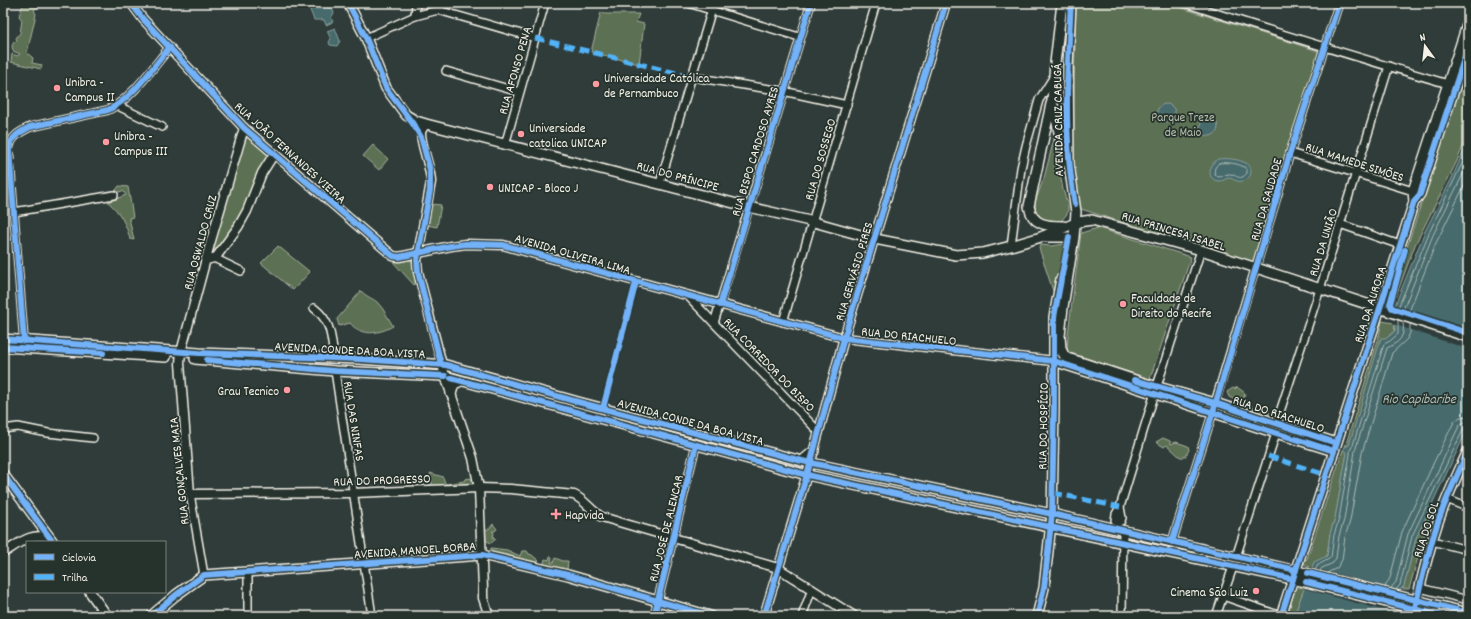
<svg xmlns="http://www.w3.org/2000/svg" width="1471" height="619" font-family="Dekko,sans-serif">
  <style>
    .green { fill: #5b6f52; stroke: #a8b09d }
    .water { fill: #466a6c; stroke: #8ca09e }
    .pier { fill: #2f3c3a }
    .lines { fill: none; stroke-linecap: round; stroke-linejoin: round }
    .shore { stroke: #aebbb6; stroke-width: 1 }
    .minor-casing { stroke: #f4f1e8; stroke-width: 10 }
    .tertiary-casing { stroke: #f4f1e8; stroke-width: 11 }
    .secondary-casing { stroke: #f4f1e8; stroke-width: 12 }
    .minor { stroke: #26332d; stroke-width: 7 }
    .tertiary { stroke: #26332d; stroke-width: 8 }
    .secondary { stroke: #26332d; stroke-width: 9 }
    .quiet { stroke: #52b3f8; stroke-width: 5; stroke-dasharray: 10 5; stroke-linecap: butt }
    .cycleway-casing { stroke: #26332d; stroke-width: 8 }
    .cycleway { stroke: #73b2f8; stroke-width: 6 }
    .poi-dot { fill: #ff9aa2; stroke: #26332d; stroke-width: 1.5 }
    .labels { text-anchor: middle; stroke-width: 3.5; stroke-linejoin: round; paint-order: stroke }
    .street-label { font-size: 13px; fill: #f4f1e8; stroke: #26332d }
    .poi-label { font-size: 13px; fill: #f4f1e8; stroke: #26332d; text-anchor: start }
    .park-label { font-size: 13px; fill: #b7bdac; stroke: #26332d }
    .water-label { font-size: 14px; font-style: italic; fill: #aebbb6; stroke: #26332d }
  </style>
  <rect width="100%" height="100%" fill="#2f3c3a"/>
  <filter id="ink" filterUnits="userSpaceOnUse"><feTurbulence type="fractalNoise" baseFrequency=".025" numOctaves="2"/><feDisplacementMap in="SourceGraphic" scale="8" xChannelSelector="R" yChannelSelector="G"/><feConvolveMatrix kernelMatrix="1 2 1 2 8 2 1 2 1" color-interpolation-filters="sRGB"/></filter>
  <g filter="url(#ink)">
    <!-- green -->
    <g class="green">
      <polygon points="26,3 39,3 39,6 34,10 36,14 27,53 33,58 32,63 42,65 41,69 11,62 12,54 18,56 20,54 13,51 12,46 14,42 17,41 16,38 20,33 22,20 19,16 22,7"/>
      <polygon points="1076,3 1166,3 1318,51 1318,54 1254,262 1250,263 1081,209 1072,171"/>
      <polygon points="601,12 605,14 639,14 636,22 644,24 639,64 591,52"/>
      <polygon points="1468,61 1468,134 1457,161 1415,245 1392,307 1389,302"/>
      <polygon points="245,133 270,154 245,209 215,256 209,255"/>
      <polygon points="1055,135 1060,159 1060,173 1063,190 1068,205 1068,210 1067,214 1061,221 1056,223 1043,221 1036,214 1035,202 1044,178"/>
      <polygon points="373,145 388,159 379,170 363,156"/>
      <path d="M119,186L128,187L133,217L129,218L134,240L130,239C126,224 120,212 108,202L126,195L123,191L114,193Z"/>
      <polygon points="431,204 441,205 437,227 427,225"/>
      <polygon points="1098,228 1191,257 1150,379 1067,352 1068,334 1081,233"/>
      <polygon points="1065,244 1067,248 1056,294 1054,294 1039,248 1041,245 1051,246"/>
      <polygon points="278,246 310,272 293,290 261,263"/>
      <polygon points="412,260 416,279 414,285 394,263 395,261"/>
      <path d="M361,291C367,297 372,298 377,302C384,309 388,318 393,326C379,334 361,337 350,323L339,326L337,319Z"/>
      <polygon points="1382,321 1394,323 1395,331 1387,338 1349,445 1345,447 1378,340"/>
      <polygon points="1237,387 1245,393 1244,397 1238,401 1229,397 1227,392 1233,388 1235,389"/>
      <polygon points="1245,400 1253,407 1254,411 1258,410 1261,407 1270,413 1266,418 1236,406"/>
      <polygon points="1163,438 1170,441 1171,444 1176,442 1188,446 1189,450 1185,457 1180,457 1167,445 1164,447 1156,442"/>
      <polygon points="1343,450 1347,453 1335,518 1330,534 1327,556 1302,594 1294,616 1286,616 1296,585 1297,584 1298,587 1303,588 1310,567 1305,565 1304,561 1307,559"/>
      <polygon points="430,473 443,477 445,483 446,484 464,481 465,479 470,478 476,483 476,486 427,488 428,485 432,484"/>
      <polygon points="1426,516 1429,517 1429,519 1409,589 1402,589 1404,586 1416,538"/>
      <path d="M493,524L497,529L495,531H492L494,533L493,537L496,539L491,543C484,540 483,538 483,530L489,529Z"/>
      <polygon points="491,548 507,550 520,556 522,551 527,551 529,554 532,555 539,561 534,564 490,555"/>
      <polygon points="550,556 552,557 551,563 553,563 555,558 563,561 568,561 567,570 565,571 543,566 545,559 549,560"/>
    </g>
    <!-- water -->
    <g class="water">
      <polygon points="312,3 325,3 327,7 332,8 334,13 331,18 333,22 326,25 324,20 314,20 310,10 313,6"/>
      <polygon points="335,28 340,41 337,46 330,45 329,42 331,39 327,31"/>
      <circle cx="1166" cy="113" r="9"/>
      <circle cx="1209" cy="127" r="9"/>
      <polygon points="1468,141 1468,428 1416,538 1404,586 1399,591 1399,616 1294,616 1314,562 1327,556 1330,534 1335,518 1347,453 1343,450 1345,447 1349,445 1381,338 1387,338 1395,331 1395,305 1425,231 1451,180"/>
      <path d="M1218,159C1227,158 1238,159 1246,163C1254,167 1252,179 1243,181C1237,183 1233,178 1228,178C1225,179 1223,181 1220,181C1206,181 1208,165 1218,159Z"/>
    </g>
    <!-- pier -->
    <g class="pier">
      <polygon points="1393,304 1468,328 1468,349 1393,324 1392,308"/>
      <polygon points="1310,567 1403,591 1401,592 1400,615 1302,588"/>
    </g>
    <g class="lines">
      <!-- shore -->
      <g class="shore">
        <path d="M1219,163C1227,162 1240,163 1247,169V173C1239,183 1236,173 1228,174C1224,175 1222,177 1218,177C1212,173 1214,167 1219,163Z"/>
        <polyline points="1398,308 1429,233 1468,151"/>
        <polyline points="1403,310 1433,235 1468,164"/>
        <polyline points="1409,312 1435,245 1468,178"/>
        <polyline points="1315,570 1318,565 1329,559 1331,557 1334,535 1339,519 1350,454 1350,450 1353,445 1384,344 1390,341 1398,334 1398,320"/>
        <path d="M1320,571L1322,568L1333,563L1336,558L1339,536L1344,520L1355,451L1387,348C1400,342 1405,337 1403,322"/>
        <polyline points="1327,573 1337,568 1342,560 1345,537 1350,521 1362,453 1392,353 1407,339 1410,333 1410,324"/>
        <polyline points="1385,587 1390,578 1402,532 1434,462 1454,422 1460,417 1468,416"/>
        <polyline points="1391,588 1396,582 1408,534 1459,426 1463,423 1468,422"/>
        <polyline points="1396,590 1400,585 1412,536 1463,430 1465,427 1468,427"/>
      </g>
      <defs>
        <g id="minor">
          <polyline points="688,3 799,37"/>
          <path d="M1185,3C1272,32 1360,58 1448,84"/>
          <polyline points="438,10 535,38"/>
          <polyline points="415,16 416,3"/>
          <polyline points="366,38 415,16 438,10 443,3"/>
          <polyline points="446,71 519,92"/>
          <polyline points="692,77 783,91 847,105"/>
          <polyline points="118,106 162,127"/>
          <polyline points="505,145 545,3"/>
          <polyline points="1290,153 1413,191"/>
          <polyline points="660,183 712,9"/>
          <polyline points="14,212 114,195"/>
          <polyline points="1340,224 1400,245"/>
          <polyline points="1011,246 1021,168 1026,146 1039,100 1053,78"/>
          <polyline points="214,258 241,271"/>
          <polyline points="687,295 819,432"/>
          <path d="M314,308C332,322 331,337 334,358"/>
          <polyline points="783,322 876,3"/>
          <polyline points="714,323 811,3"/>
          <path d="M24,341L9,150C10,137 20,132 30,127L108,110C132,99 153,67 170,47"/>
          <polyline points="335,371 372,616"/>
          <polyline points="1215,403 1290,153 1339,3"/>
          <polyline points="1276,424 1320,289 1389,66"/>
          <polyline points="3,429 18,427 48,433 93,438"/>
          <polyline points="190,494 204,575"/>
          <polyline points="1447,499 1468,508"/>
          <polyline points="1120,507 1122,518 1121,521 1117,522 1115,520 1116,514 1120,507 1157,386 1201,250"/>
          <polyline points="1432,541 1468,550"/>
          <polyline points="1172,542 1213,412"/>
          <polyline points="1236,557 1276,433"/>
          <polyline points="1420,588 1468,600"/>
          <polyline points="1223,596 1281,616"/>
          <polyline points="248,616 248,572"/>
          <polyline points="654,616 696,445"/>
          <polyline points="802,616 812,589"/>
          <polyline points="1122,616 1123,531"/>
          <polyline points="1216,616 1233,567"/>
        </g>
        <g id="tertiary">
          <polyline points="131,3 143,19 244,128 393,256 399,257 451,246 466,244 503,245 844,338 1054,361"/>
          <path d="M426,124C424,127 422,129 421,132C420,143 431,167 431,182L417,260L418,272L445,376L473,458L479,488L483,589V598L489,616"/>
          <path d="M244,128L210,244L181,352L180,363L190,494L353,493L479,488L511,489L574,495C585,500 591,511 602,517L677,539L778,568L854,616"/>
          <polyline points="206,260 214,258 217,256 238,227 247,211 262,173 274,154"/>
          <path d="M3,553C20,543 30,532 50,538"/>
          <polyline points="764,616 811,461 844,338 946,3"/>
        </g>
        <g id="secondary">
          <polyline points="348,3 366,38 386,88 406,115 416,121 426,124 749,207 814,222 875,239 956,255 983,253 1011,246 1041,237 1078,222 1092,220 1201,250 1468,337"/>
          <polyline points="1062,3 1055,63 1052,101 1061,141 1063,162"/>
          <polyline points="1071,3 1068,64 1069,164 1076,212 1074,237 1063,307 1060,336 1061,349 1064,355 1067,358 1077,361 1144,383 1215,403 1336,443"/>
          <path d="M1051,104L1029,206C1032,225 1046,226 1063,226"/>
          <polyline points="1414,202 1413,191 1468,22"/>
          <polyline points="1047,237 1069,237"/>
          <polyline points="3,339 199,353 359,359 446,365 578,402 802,461 1052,514 1301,572 1468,613"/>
          <polyline points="3,347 166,357"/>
          <polyline points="195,359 335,371 445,376 807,475 1306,582 1442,616"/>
          <polyline points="1054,361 1276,433 1334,451"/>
          <polyline points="451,394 454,384 461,381"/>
          <polyline points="802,461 814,451"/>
          <polyline points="3,474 53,542"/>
          <polyline points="90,592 107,616"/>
          <polyline points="151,616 176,595 204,575 482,555 568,575 710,616"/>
          <polyline points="1037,616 1044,588 1052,514 1054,408 1054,317 1061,279"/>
          <polyline points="1281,616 1414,202 1420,194 1468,47"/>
          <path d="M1413,616C1421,583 1428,550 1439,519C1447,496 1458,474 1468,451"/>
        </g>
      </defs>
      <!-- minor casing -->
      <use href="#minor" class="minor-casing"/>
      <!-- tertiary casing -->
      <use href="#tertiary" class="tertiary-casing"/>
      <!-- secondary casing -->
      <use href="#secondary" class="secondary-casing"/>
      <!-- minor -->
      <use href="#minor" class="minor"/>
      <!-- tertiary -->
      <use href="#tertiary" class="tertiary"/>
      <!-- secondary -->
      <use href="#secondary" class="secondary"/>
      <!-- quiet -->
      <g class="quiet">
        <polyline points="535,38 692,77"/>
        <polyline points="1268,456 1326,475"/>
        <polyline points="1053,493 1120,507"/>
      </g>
      <defs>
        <g id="cycleway">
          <polyline points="131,3 143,19 244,128 393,256 399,257 451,246 466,244 503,245 844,338 1054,361 1276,433 1334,451"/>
          <polyline points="348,3 366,38 386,88 413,124 421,137 430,170 430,190 417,260 418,272 441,364"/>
          <path d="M1071,3C1067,69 1063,139 1075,204"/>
          <polyline points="1405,250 1390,304 1392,308 1468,333"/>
          <polyline points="720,305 811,3"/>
          <polyline points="3,339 199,353 359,359 446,365 578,402 802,461 1052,514 1296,570"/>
          <path d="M24,341L9,150C10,137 20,132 30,127L108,110C132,99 153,67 170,47"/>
          <polyline points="3,347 103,353"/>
          <polyline points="207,360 335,371 445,376"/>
          <polyline points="451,378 807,475 1293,579"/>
          <polyline points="1134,380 1215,403 1336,443"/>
          <polyline points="603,408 636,282"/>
          <polyline points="3,474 53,542"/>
          <polyline points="1172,542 1213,412 1290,153 1339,3"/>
          <polyline points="1308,573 1468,613"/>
          <polyline points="1306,582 1442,616"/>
          <polyline points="151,616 176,595 204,575 482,555 568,575 710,616"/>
          <polyline points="654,616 696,445"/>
          <polyline points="764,616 811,461 844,338 946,3"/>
          <polyline points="1037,616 1044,588 1052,514 1054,408 1054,317 1069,237"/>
          <polyline points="1281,616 1414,202 1420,194 1468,47"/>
          <path d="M1413,616C1421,583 1428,550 1439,519C1447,496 1458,474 1468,451"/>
        </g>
      </defs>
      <!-- cycleway casing -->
      <use href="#cycleway" class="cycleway-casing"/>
      <!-- cycleway -->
      <use href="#cycleway" class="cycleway"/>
    </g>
  </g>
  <!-- markers -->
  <g class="poi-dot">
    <circle cx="596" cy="84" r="4"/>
    <circle cx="57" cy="88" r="4"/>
    <circle cx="521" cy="134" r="4"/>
    <circle cx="106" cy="142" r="4"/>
    <circle cx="490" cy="187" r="4"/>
    <circle cx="1123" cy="304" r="4"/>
    <circle cx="287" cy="390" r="4"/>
    <path d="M554 508h4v4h4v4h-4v4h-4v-4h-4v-4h4z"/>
    <circle cx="1256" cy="591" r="4"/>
  </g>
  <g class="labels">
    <!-- street labels -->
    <g class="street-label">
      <text transform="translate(514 70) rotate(-74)" y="5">RUA AFONSO PENA</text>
      <text transform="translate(1057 120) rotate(-91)" y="5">AVENIDA CRUZ CABUGÁ</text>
      <text transform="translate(754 151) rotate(-73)" y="5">RUA BISPO CARDOSO AYRES</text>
      <text transform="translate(291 152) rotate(42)" y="5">RUA JOÃO FERNANDES VIEIRA</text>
      <text transform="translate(819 159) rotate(-74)" y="5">RUA DO SOSSEGO</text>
      <text transform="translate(1355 161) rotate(18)" y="5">RUA MAMEDE SIMÕES</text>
      <text transform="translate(678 175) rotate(15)" y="5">RUA DO PRÍNCIPE</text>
      <text transform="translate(1265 199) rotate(-74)" y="5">RUA DA SAUDADE</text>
      <text transform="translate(1174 230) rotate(17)" y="5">RUA PRINCESA ISABEL</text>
      <text transform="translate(199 242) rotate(-75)" y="5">RUA OSWALDO CRUZ</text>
      <text transform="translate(1322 242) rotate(-73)" y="5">RUA DA UNIÃO</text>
      <text transform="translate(573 253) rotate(16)" y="5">AVENIDA OLIVEIRA LIMA</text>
      <text transform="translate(853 271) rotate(-73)" y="5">RUA GERVÁSIO PIRES</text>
      <text transform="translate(1369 304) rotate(-72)" y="5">RUA DA AURORA</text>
      <text transform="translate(909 335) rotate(6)" y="5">RUA DO RIACHUELO</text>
      <text transform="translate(350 349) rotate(3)" y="5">AVENIDA CONDE DA BOA VISTA</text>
      <text transform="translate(770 364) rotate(46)" y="5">RUA CORREDOR DO BISPO</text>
      <text transform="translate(1279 413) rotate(18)" y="5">RUA DO RIACHUELO</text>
      <text transform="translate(355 421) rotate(81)" y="5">RUA DAS NINFAS</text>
      <text transform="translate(691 421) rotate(15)" y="5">AVENIDA CONDE DA BOA VISTA</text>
      <text transform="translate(1042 426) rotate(-89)" y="5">RUA DO HOSPÍCIO</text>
      <text transform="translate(178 471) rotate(-96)" y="5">RUA GONÇALVES MAIA</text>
      <text transform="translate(382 479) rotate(-2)" y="5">RUA DO PROGRESSO</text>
      <text transform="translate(665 528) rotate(-76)" y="5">RUA JOSÉ DE ALENCAR</text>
      <text transform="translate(1425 529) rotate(-72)" y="5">RUA DO SOL</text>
      <text transform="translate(415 549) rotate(-4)" y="5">AVENIDA MANOEL BORBA</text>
    </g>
    <!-- poi labels -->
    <g class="poi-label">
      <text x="604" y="82">Universidade Católica<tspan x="604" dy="15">de Pernambuco</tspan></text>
      <text x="65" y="86">Unibra -<tspan x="65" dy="15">Campus II</tspan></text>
      <text x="529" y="132">Universiade<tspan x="529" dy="15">catolica UNICAP</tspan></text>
      <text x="114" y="140">Unibra -<tspan x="114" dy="15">Campus III</tspan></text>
      <text x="498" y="192">UNICAP - Bloco J</text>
      <text x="1131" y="302">Faculdade de<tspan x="1131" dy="15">Direito do Recife</tspan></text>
      <text x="279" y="395" text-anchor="end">Grau Tecnico</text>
      <text x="565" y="519">Hapvida</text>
      <text x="1248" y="596" text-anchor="end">Cinema São Luiz</text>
    </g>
    <!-- park labels -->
    <g class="park-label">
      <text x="1183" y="121">Parque Treze<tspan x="1183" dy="15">de Maio</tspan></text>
    </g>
    <!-- water labels -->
    <g class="water-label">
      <text x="1419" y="403">Rio Capibaribe</text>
    </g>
  </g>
  <!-- margin -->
  <rect width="1471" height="619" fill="none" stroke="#26332d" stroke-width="16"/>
  <rect x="8" y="8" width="1455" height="603" fill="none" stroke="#f4f1e8" stroke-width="1.5" filter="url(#ink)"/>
  <!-- legend -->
  <rect x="26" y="541" width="140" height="52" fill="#26332d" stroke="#787f78"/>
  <rect x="34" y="554" width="20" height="6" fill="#73b2f8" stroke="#787f78"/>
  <text x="62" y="561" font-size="12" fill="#f4f1e8">Ciclovia</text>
  <rect x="34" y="574" width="20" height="6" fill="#52b3f8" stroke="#787f78"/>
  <text x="62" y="581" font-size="12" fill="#f4f1e8">Trilha</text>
  <!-- north arrow -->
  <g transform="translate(1425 46) rotate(345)" stroke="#26332d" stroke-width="3" paint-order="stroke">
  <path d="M0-3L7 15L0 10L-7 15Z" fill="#f4f1e8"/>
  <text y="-6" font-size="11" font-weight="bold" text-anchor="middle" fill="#f4f1e8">N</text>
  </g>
</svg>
